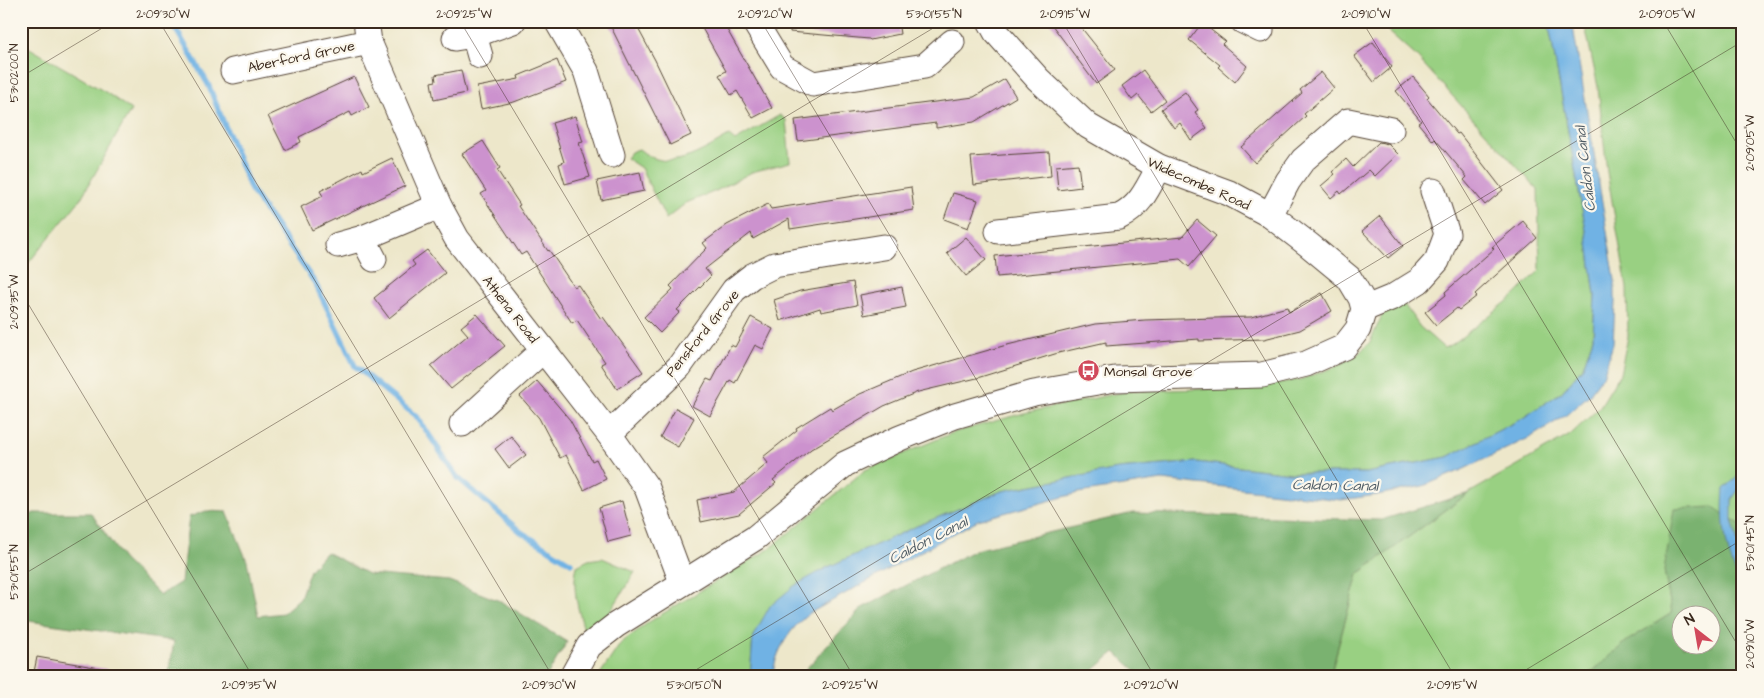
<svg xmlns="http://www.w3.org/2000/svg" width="1764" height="698" font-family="'Architects Daughter',sans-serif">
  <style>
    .green { fill: #99d082; stroke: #6a7d50 }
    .forest { fill: #7ab270; stroke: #5a6e47; fill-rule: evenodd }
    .water { fill: #6fb2e4; stroke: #556e81 }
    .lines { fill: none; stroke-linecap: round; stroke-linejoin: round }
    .stream { stroke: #6fb2e4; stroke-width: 5.5 }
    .building { fill: #cc92ce }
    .minor-casing { stroke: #564638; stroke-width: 27 }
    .minor { stroke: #fff; stroke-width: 25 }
    .ticks { fill: none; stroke: #3b2a1e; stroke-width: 1; stroke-opacity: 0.45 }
    .labels { text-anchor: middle; stroke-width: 4.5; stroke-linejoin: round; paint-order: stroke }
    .street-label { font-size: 14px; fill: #3b2a1e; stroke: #fbf7ec }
    .poi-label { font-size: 14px; fill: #3b2a1e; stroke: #fbf7ec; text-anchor: start }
    .water-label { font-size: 15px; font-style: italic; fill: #4d5a63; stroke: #fbf7ec }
    .neatline { fill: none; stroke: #3b2a1e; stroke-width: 2 }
    .ticks-label { font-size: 12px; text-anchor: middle; fill: #3b2a1e }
  </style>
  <rect width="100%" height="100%" fill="#fbf7ec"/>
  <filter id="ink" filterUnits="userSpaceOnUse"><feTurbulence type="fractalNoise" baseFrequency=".02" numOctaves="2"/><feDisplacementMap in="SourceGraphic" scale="10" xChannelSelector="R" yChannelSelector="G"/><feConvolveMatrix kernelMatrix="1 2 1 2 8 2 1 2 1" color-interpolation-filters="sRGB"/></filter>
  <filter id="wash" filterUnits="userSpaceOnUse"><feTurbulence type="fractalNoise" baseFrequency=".0096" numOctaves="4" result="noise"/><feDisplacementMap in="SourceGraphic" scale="20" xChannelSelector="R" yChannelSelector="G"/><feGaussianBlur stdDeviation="1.12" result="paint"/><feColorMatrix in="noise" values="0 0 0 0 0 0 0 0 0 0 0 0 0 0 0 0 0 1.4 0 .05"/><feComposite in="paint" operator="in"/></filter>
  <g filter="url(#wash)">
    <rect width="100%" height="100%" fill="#ede7ca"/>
    <!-- green -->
    <g class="green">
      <polygon points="1377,21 1548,21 1587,236 1595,295 1593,338 1583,367 1562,392 1523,418 1447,457 1366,473 1291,473 1196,462 1118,469 1002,491 917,526 826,568 753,636 750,677 598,677 621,643 649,622 769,549 865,470 952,433 1024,413 1128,391 1244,388 1299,380 1335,367 1358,354 1370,342 1383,313 1403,303 1420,327 1444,348 1453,344 1514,296 1540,270 1538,190 1417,57"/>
      <polygon points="1584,21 1743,21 1743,526 1712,507 1664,570 1672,613 1627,641 1586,677 1342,677 1331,673 1358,574 1469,493 1570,435 1599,408 1620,374 1628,336 1627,288 1607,172 1598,87"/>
      <polygon points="21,43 107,93 131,110 80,200 21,272"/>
      <path d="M780,115L786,120L790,162L752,172L716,191L686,203L666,219L641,168L626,158L631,152L639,149C669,175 700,152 729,136L735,141Z"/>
      <path d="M602,558L635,572L589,646C582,622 570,591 577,566L588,560Z"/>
    </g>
    <!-- forest -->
    <g class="forest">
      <polygon points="1469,493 1358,574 1331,672 1342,677 1143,677 1115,652 1085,677 804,677 805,670 862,608 975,550 1133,513 1381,520"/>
      <path d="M1712,507L1743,526V677H1586L1627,641L1672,613L1664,570L1674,509ZM1682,616H1712V646H1682Z"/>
      <polygon points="206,511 227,512 247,561 258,616 283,613 300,598 310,570 326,552 368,574 449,581 500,601 567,642 546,677 168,677 174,641 21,620 21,520 34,513 91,513 123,559 160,595 181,582 189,517"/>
    </g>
    <!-- water -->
    <g class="water">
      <path d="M1548,21H1572L1615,280V302L1613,344L1603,376L1589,395L1565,416L1531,437L1462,470L1423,486L1377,495L1341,500L1162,480L1078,493L978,520L810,613C791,627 774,652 773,677H750L753,636L770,606L794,586L826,568L917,526L1002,491L1118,469L1196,462L1291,473H1366L1447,457L1523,418L1562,392L1583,367L1593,338L1595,295L1587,236Z"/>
      <path d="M1743,230V307C1731,282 1733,257 1743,230Z"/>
      <path d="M1743,472V483L1732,499V520L1743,563V588C1726,558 1721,523 1724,489Z"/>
    </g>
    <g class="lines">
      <!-- stream -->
      <polyline class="stream" points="171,21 208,84 251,190 315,283 355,366 418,418 457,477 521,532 571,563"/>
    </g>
    <g id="blocks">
      <!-- building -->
      <g class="building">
        <polygon points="608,21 634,21 655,60 691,135 670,145"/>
        <polygon points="698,21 722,21 772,108 753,118 737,91 731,95 719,75 726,71"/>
        <polygon points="790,21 898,21 900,34 870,40 869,39 790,32"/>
        <polygon points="1049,21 1076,21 1115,70 1096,84"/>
        <polygon points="1202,23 1225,41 1222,44 1247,66 1235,82 1218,67 1220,65 1189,40"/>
        <polygon points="1373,42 1392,67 1374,82 1354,56"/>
        <polygon points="557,60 566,82 514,102 481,109 477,87 519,79 518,76"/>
        <polygon points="461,70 466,93 434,100 431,82 436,81 435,75"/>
        <polygon points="1143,70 1165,100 1151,111 1138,95 1132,100 1122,86"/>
        <polygon points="1321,72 1334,88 1304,114 1306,116 1255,163 1241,147 1302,93 1300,90"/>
        <polygon points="354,77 369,107 352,116 350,112 299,137 301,142 285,150 268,116"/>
        <polygon points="1413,77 1429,96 1427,98 1457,134 1459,133 1503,190 1485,205 1464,180 1467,177 1435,139 1433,141 1418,123 1421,121 1396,91"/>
        <polygon points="1005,79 1016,97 974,122 936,128 936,123 798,141 795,120 974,97"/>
        <polygon points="1185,92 1198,110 1195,112 1207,128 1191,140 1180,123 1174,128 1161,109"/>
        <polygon points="575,116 583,142 579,143 590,177 565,184 559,164 564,162 552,123"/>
        <polygon points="483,141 500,168 497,170 520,205 518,206 548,251 549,250 574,287 578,285 601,319 603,317 643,372 617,389 601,364 605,362 577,320 572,323 526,252 521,255 481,194 486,191 462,154"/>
        <polygon points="1379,142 1388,144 1398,154 1375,176 1369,170 1341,194 1339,191 1331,198 1321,186 1335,174 1332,172 1346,159 1353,167"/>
        <polygon points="1049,152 1051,176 974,185 971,157"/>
        <polygon points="392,158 405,186 312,230 301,207 323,196 320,191 345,178 362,169 363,172"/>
        <polygon points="1078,164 1081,187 1058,190 1056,166"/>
        <polygon points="640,172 644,191 601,200 597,181"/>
        <polygon points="911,187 914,210 790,229 789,219 753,239 751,233 705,269 711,276 677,310 680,312 660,333 644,317 673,289 670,286 707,248 703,243 727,225 768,204 771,209"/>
        <polygon points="953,193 978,200 968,228 944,219"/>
        <polygon points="1380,216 1403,246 1388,258 1362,231"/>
        <polygon points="1197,220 1216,236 1189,267 1180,259 997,277 995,256 1182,237"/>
        <polygon points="1523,221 1537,238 1475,294 1477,296 1459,310 1457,308 1436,325 1425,312 1446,295 1445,292 1494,249 1492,247"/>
        <polygon points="966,237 986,260 966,276 947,253"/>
        <polygon points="427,250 445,273 389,318 374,298 415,265 412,261"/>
        <polygon points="853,282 857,305 821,312 820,308 780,321 774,300 800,291"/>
        <polygon points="902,287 906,307 864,315 860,295"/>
        <polygon points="1322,293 1332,311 1300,330 1264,339 1199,341 1199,339 1106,346 1106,342 1058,353 977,378 918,392 884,406 811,449 773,480 776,483 739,514 701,522 697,500 734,492 768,463 763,457 797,430 796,428 830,407 832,410 860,394 912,372 1003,346 1095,324 1145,320 1251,317 1287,307 1289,312"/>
        <polygon points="477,314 505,346 451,389 431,366 468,335 461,327"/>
        <polygon points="751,317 773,329 763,349 755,345 735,383 730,380 710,416 692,406 707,379 712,381 731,345 735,347"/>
        <polygon points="537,381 570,420 592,461 596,459 606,479 584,490 566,455 560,458 539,418 520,396"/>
        <polygon points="676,408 694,418 678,447 660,437"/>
        <polygon points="511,436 526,455 509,468 495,449"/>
        <polygon points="622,501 631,536 608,542 599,508"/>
        <polygon points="37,657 111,670 110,677 33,677"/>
      </g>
    </g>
  </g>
  <g filter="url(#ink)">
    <use href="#blocks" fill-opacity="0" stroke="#564638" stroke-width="1"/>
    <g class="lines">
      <defs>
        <g id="minor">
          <polyline points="366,21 369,42 439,206 457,239 609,434 647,488 682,582"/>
          <polyline points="557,21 586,71 612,155"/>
          <polyline points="754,21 782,67 813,84 925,66 952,42"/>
          <polyline points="1243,21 1261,30"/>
          <polyline points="474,35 480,56"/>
          <polyline points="455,38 474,35 513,21"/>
          <polyline points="233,71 369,42"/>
          <polyline points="1270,215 1288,181 1303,160 1348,121 1391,130"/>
          <path d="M998,231L1119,217C1140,207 1148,188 1159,167"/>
          <polyline points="363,238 374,259"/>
          <polyline points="338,245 363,238 439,206"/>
          <polyline points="1364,309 1393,297 1419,281 1437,261 1447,234 1433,191"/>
          <polyline points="462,424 543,350"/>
          <polyline points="609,434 679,367 734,290 752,276 774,265 884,247"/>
          <polyline points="572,677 589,646 616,625 755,538 845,464 900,438 955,416 1034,393 1115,379 1262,375 1306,364 1344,347 1358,329 1364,309 1361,298 1349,278 1309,245 1270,215 1229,193 1159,167 1088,126 1038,79 996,32 990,21"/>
        </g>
      </defs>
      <!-- minor casing -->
      <use href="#minor" class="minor-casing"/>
      <!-- minor -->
      <use href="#minor" class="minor"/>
    </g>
  </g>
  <!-- ticks -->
  <path class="ticks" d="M159,21L553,677M460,21L854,677M761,21L1155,677M1062,21L1455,677M1362,21L1743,654M1663,21L1743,154M21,77L114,21M21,292L253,677M21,576L945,21M684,677L1743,41M1514,677L1743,539"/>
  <!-- icons -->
  <defs>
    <symbol id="bus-disc" viewBox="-11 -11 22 22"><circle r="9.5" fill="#d1495b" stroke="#fbf7ec"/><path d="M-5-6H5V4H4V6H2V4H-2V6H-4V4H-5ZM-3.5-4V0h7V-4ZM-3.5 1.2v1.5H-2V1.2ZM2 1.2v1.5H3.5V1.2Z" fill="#fff"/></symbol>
  </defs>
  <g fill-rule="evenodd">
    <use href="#bus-disc" x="1076" y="358" width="25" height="25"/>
  </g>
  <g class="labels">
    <!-- street labels -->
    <g class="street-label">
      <text transform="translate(301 56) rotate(-12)" y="5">Aberford Grove</text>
      <text transform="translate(1199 183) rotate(24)" y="5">Widecombe Road</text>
      <text transform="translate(511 309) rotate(52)" y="5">Athena Road</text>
      <text transform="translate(702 333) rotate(-51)" y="5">Pensford Grove</text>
    </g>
    <!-- poi labels -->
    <g class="poi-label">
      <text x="1104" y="376">Monsal Grove</text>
    </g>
    <!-- water labels -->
    <g class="water-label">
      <text transform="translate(1585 169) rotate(-97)" y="5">Caldon Canal</text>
      <text transform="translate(1335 485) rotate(1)" y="5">Caldon Canal</text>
      <text transform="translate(928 540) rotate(-27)" y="5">Caldon Canal</text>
    </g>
  </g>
  <!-- margin -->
  <rect width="1764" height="698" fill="none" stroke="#fbf7ec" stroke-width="55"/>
  <!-- north arrow -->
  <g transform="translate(1696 630) rotate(329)"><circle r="24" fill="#fbf7ec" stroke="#aea59a"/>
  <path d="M0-4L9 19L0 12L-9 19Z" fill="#d1495b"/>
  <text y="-8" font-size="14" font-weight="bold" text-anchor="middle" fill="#3b2a1e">N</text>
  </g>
  <rect x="28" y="28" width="1708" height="642" class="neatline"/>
  <g class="ticks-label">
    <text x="163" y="18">2°09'30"W</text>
    <text x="464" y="18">2°09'25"W</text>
    <text x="765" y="18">2°09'20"W</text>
    <text x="934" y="18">53°01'55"N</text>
    <text x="1065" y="18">2°09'15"W</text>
    <text x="1366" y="18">2°09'10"W</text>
    <text x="1667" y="18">2°09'05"W</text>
    <text transform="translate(14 73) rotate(-90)" y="4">53°02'00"N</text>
    <text transform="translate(1750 143) rotate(-90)" y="4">2°09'05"W</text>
    <text transform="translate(14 302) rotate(-90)" y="4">2°09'35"W</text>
    <text transform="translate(1750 543) rotate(-90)" y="4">53°01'45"N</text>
    <text transform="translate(14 572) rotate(-90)" y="4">53°01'55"N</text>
    <text transform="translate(1750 644) rotate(-90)" y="4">2°09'10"W</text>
    <text x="249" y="689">2°09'35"W</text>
    <text x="549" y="689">2°09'30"W</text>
    <text x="694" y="689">53°01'50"N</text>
    <text x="850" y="689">2°09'25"W</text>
    <text x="1151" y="689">2°09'20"W</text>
    <text x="1452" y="689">2°09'15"W</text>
  </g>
</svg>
